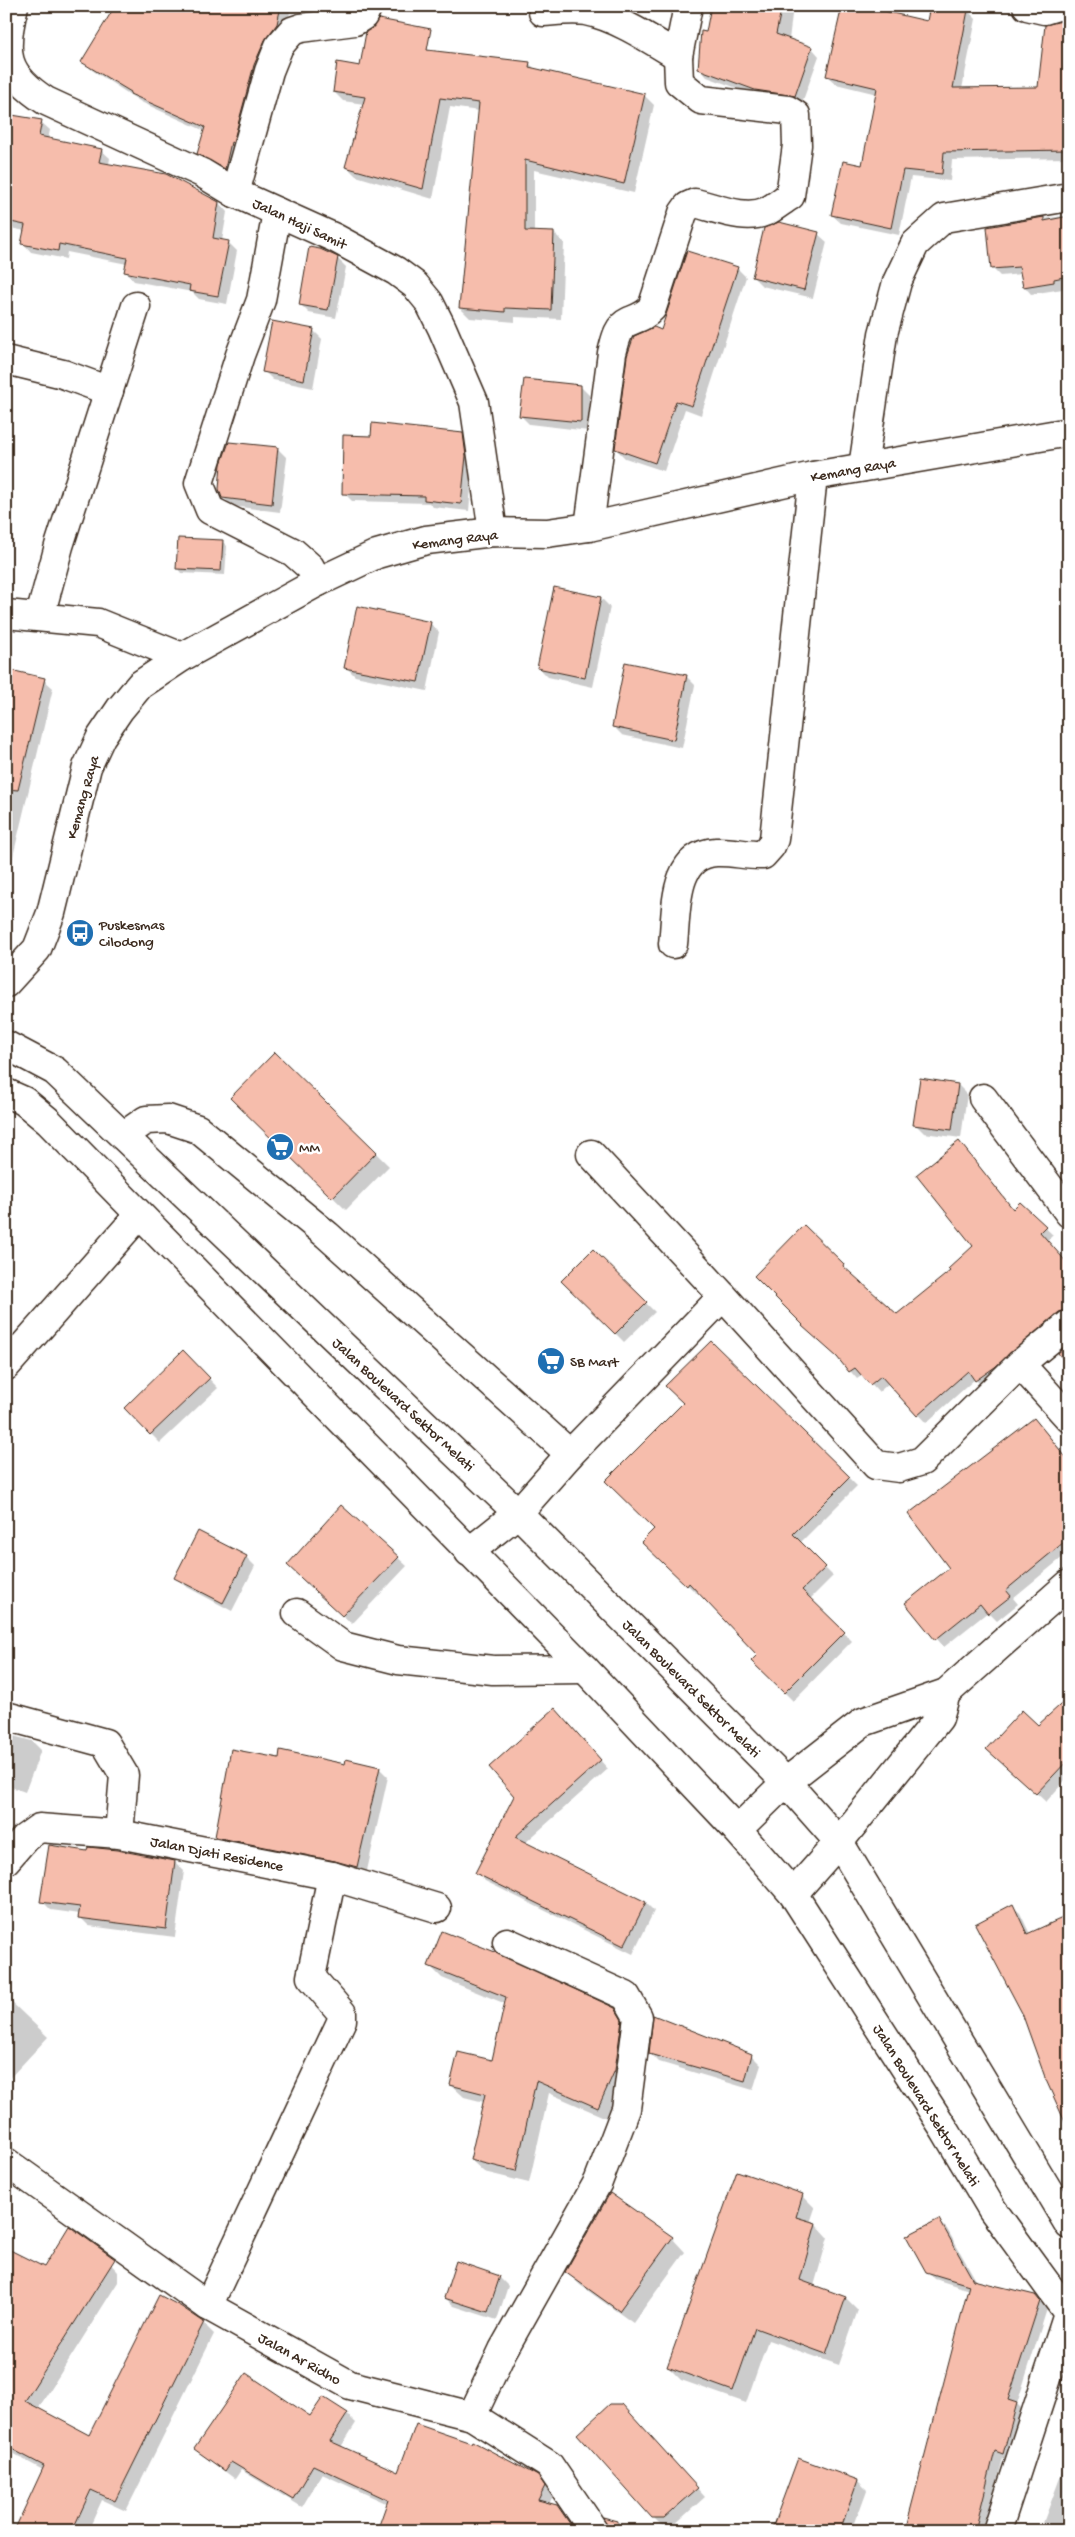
<svg xmlns="http://www.w3.org/2000/svg" width="1075" height="2537" font-family="'Gochi Hand',sans-serif">
  <style>
    .shadow { fill: #0003 }
    .building { fill: #f6bdac; stroke: #3b2a1e }
    .lines { fill: none; stroke-linecap: round; stroke-linejoin: round }
    .minor-casing { stroke: #3b2a1e; stroke-width: 31 }
    .tertiary-casing { stroke: #3b2a1e; stroke-width: 31 }
    .minor { stroke: #fff; stroke-width: 28 }
    .tertiary { stroke: #fff; stroke-width: 28 }
    .labels { text-anchor: middle; stroke-width: 5; stroke-linejoin: round; paint-order: stroke }
    .street-label { font-size: 15px; fill: #3b2a1e; stroke: #fff }
    .poi-label { font-size: 15px; fill: #3b2a1e; stroke: #fff; text-anchor: start }
  </style>
  <rect width="100%" height="100%" fill="#fff"/>
  <filter id="ink" filterUnits="userSpaceOnUse"><feTurbulence type="fractalNoise" baseFrequency=".02" numOctaves="2"/><feDisplacementMap in="SourceGraphic" scale="10" xChannelSelector="R" yChannelSelector="G"/><feConvolveMatrix kernelMatrix="1 2 1 2 8 2 1 2 1" color-interpolation-filters="sRGB"/></filter>
  <g filter="url(#ink)">
    <!-- shadow -->
    <g class="shadow">
      <polygon points="243,6 291,6 286,33 234,177 208,162 199,153 205,131 141,102 92,70 83,61"/>
      <polygon points="711,6 793,6 789,40 812,48 819,56 802,103 764,98 707,77 700,69"/>
      <polygon points="943,6 968,11 976,19 962,89 1039,88 1046,26 1069,20 1069,158 952,160 950,181 911,177 899,235 841,223 832,215 863,167 877,94 836,84 827,76 928,23"/>
      <polygon points="413,49 529,63 536,70 644,95 654,105 634,193 534,170 534,232 554,233 564,243 561,319 515,317 515,322 470,318 460,308 479,111 450,107 433,199 356,176 346,166"/>
      <polygon points="338,64 385,107 343,101 334,92"/>
      <polygon points="41,122 50,130 48,139 101,150 110,158 109,164 219,203 227,212 222,241 228,242 237,251 227,304 199,299 192,292 134,281 126,272 127,264 67,252 66,259 31,252 23,243 25,231 6,227 6,123"/>
      <polygon points="1069,215 1069,288 1031,294 1024,286 1022,274 1000,276 992,268 988,228"/>
      <polygon points="818,234 827,242 813,298 762,286 753,277"/>
      <polygon points="337,258 346,267 336,318 309,313 300,304"/>
      <polygon points="737,268 746,277 701,415 685,409 664,471 625,458 616,449 662,331"/>
      <polygon points="313,330 322,339 313,388 273,380 264,371"/>
      <polygon points="581,387 590,396 589,431 529,424 520,415"/>
      <polygon points="462,434 470,442 473,464 469,511 433,507 429,503 352,501 344,493"/>
      <polygon points="278,449 287,458 280,512 232,506 223,497"/>
      <polygon points="223,542 227,546 225,575 181,573 177,568"/>
      <polygon points="601,598 610,607 593,687 548,677 539,668"/>
      <polygon points="430,623 439,632 427,691 355,676 346,667"/>
      <polygon points="6,671 44,680 53,688 6,886"/>
      <polygon points="686,676 695,685 682,748 622,735 613,726"/>
      <polygon points="275,1054 389,1166 346,1210 232,1098"/>
      <polygon points="958,1085 967,1094 961,1138 924,1133 915,1124"/>
      <polygon points="966,1150 1014,1210 1020,1204 1053,1235 1047,1241 1069,1265 1069,1318 983,1387 975,1379 926,1423 889,1383 879,1392 863,1375 857,1379 840,1359 804,1227 850,1274 897,1316 951,1271 975,1246"/>
      <polygon points="593,1251 655,1312 624,1342 563,1281"/>
      <polygon points="711,1342 857,1486 800,1543 833,1576 810,1599 852,1641 793,1701 753,1661 759,1655 698,1591 696,1593 643,1542 656,1529 684,1403"/>
      <polygon points="183,1352 218,1388 160,1443 125,1408"/>
      <polygon points="1042,1428 1069,1460 1069,1552 1013,1598 1018,1604 997,1621 988,1612 944,1647 907,1604 951,1568"/>
      <polygon points="341,1506 407,1566 352,1624 298,1574"/>
      <polygon points="198,1533 246,1557 255,1566 232,1611 185,1586 176,1577"/>
      <polygon points="1069,1699 1069,1776 1046,1802 997,1757 1038,1726"/>
      <polygon points="563,1718 608,1769 525,1843 646,1903 654,1911 633,1954 485,1881 477,1873"/>
      <polygon points="6,1734 32,1741 41,1750 25,1792 6,1785"/>
      <polygon points="280,1759 379,1768 388,1777 366,1875 225,1845 216,1837"/>
      <polygon points="117,1851 175,1862 184,1871 175,1937 89,1926 80,1917 80,1914 51,1910 42,1901 88,1853"/>
      <polygon points="1012,1906 1020,1913 1030,1934 1069,2118"/>
      <polygon points="429,1965 614,2009 627,2022 611,2120 549,2093 529,2183 484,2172 471,2160 484,2102 464,2097 451,2085 493,2062 506,2004 442,1978"/>
      <polygon points="6,1997 48,2037 6,2082"/>
      <polygon points="654,2016 752,2056 761,2065 753,2090 659,2062 650,2053"/>
      <polygon points="802,2195 815,2208 810,2223 816,2224 828,2237 814,2286 846,2298 858,2310 839,2365 768,2340 746,2403 681,2380 668,2367"/>
      <polygon points="939,2221 947,2229 977,2282 1035,2296 1047,2309 1017,2404 1025,2412 1011,2461 1003,2458 984,2531 906,2531 969,2290 935,2279 927,2271"/>
      <polygon points="672,2238 685,2252 633,2323 580,2285 567,2272"/>
      <polygon points="107,2260 118,2272 118,2282 38,2409 90,2436 203,2323 214,2334 126,2511 102,2500 88,2531 16,2531 43,2470 6,2450 6,2353 44,2269"/>
      <polygon points="499,2277 508,2286 497,2320 454,2306 445,2298"/>
      <polygon points="347,2414 356,2423 341,2447 399,2474 472,2443 537,2477 553,2496 549,2504 557,2506 566,2516 575,2531 378,2531 388,2504 322,2474 302,2507 241,2470 235,2479 195,2449 310,2418"/>
      <polygon points="631,2415 705,2497 673,2526 662,2526 653,2517"/>
      <polygon points="1069,2454 1069,2531 1040,2531"/>
      <polygon points="798,2460 858,2481 867,2490 852,2531 772,2531"/>
    </g>
    <!-- building -->
    <g class="building">
      <polygon points="115,6 281,6 277,24 265,40 254,65 233,143 231,142 225,169 197,154 205,127 130,94 131,92 81,62"/>
      <polygon points="711,6 761,6 781,10 776,34 812,47 795,96 755,90 698,69 701,31 706,32"/>
      <polygon points="842,6 862,6 927,21 930,6 949,6 968,10 953,88 1038,87 1045,25 1062,21 1069,16 1069,150 944,152 942,174 903,170 891,228 831,215 843,161 862,165 877,88 826,76"/>
      <polygon points="379,19 431,29 427,50 530,62 529,67 645,94 624,184 525,160 525,231 554,232 551,310 505,308 505,312 459,308 479,103 440,98 423,189 345,167 365,97 333,92 337,62 360,66 366,32"/>
      <polygon points="6,114 42,120 39,136 102,149 99,162 166,174 219,202 213,238 229,241 218,296 189,291 190,285 124,272 127,258 59,244 58,251 21,244 25,225 6,221"/>
      <polygon points="1069,216 1069,276 1054,279 1054,282 1023,287 1019,267 991,269 987,227 1044,217 1044,221"/>
      <polygon points="779,222 819,232 804,290 752,277 764,228"/>
      <polygon points="309,247 320,249 338,257 328,310 299,305"/>
      <polygon points="687,251 738,267 692,406 676,401 655,463 615,449 627,356 634,336 654,327 661,330"/>
      <polygon points="272,321 314,329 304,380 262,372"/>
      <polygon points="524,379 581,385 581,422 519,416"/>
      <polygon points="372,423 463,433 466,456 461,504 424,500 424,496 342,494 343,435 371,436"/>
      <polygon points="229,442 278,447 272,504 222,498 219,489 221,464"/>
      <polygon points="178,538 223,540 221,571 176,569"/>
      <polygon points="554,587 601,597 585,678 537,668"/>
      <polygon points="357,606 431,622 418,682 344,668"/>
      <polygon points="625,662 687,675 674,740 612,727"/>
      <polygon points="6,669 45,678 18,790 6,789"/>
      <polygon points="275,1052 377,1152 332,1198 230,1098"/>
      <polygon points="920,1078 958,1084 952,1130 913,1125"/>
      <polygon points="959,1141 1013,1209 1020,1202 1046,1226 1040,1232 1069,1265 1069,1309 1059,1312 995,1367 975,1381 968,1371 917,1416 881,1376 870,1385 855,1368 849,1372 837,1357 802,1326 803,1325 754,1276 804,1225 844,1264 843,1266 897,1314 950,1271 948,1269 973,1246 916,1175"/>
      <polygon points="593,1249 647,1302 615,1334 561,1281"/>
      <polygon points="711,1341 850,1477 793,1534 826,1567 802,1590 845,1632 784,1693 751,1661 757,1655 689,1583 687,1586 641,1542 654,1529 605,1481 683,1403 665,1386"/>
      <polygon points="1069,1344 1069,1367 1058,1353"/>
      <polygon points="183,1350 210,1378 150,1435 124,1408"/>
      <polygon points="1034,1418 1069,1461 1069,1538 1006,1590 1011,1596 988,1614 980,1604 935,1640 905,1603 949,1568 908,1514"/>
      <polygon points="341,1505 399,1557 342,1616 287,1565"/>
      <polygon points="198,1531 247,1556 223,1603 174,1578"/>
      <polygon points="1069,1697 1069,1759 1036,1794 986,1749 1022,1710 1038,1725"/>
      <polygon points="555,1708 601,1760 515,1837 646,1902 624,1946 475,1873 514,1796 489,1767"/>
      <polygon points="231,1749 279,1758 280,1750 345,1764 346,1759 380,1767 357,1867 335,1861 215,1837"/>
      <polygon points="49,1845 87,1851 88,1847 117,1850 175,1861 166,1929 78,1918 80,1907 40,1902"/>
      <polygon points="1013,1904 1027,1934 1069,1915 1069,2131 1046,2080 1022,2013 975,1924"/>
      <polygon points="442,1931 495,1952 615,2008 622,2020 615,2070 598,2108 536,2081 516,2171 470,2160 485,2094 450,2085 458,2052 492,2060 506,1997 428,1966"/>
      <polygon points="653,2015 752,2054 745,2081 649,2054"/>
      <polygon points="737,2171 803,2194 796,2217 816,2223 800,2280 846,2297 826,2354 755,2328 733,2391 667,2367"/>
      <polygon points="610,2193 673,2237 619,2311 565,2272"/>
      <polygon points="939,2219 973,2280 1035,2295 1040,2301 1008,2400 1017,2403 1003,2454 995,2451 975,2531 905,2531 969,2285 926,2272 906,2236"/>
      <polygon points="69,2226 115,2259 25,2401 89,2435 159,2295 180,2306 204,2322 115,2501 91,2490 72,2531 14,2531 44,2466 6,2446 6,2248 44,2267"/>
      <polygon points="456,2261 500,2276 488,2312 444,2298"/>
      <polygon points="246,2373 310,2416 323,2397 348,2413 330,2441 398,2472 416,2424 471,2443 472,2441 538,2476 545,2486 538,2500 557,2505 575,2531 377,2531 388,2500 313,2465 293,2499 231,2462 225,2471 194,2449"/>
      <polygon points="610,2404 622,2404 698,2488 664,2518 652,2518 577,2434"/>
      <polygon points="798,2458 858,2480 840,2531 771,2531"/>
      <polygon points="603,2517 618,2521 617,2531 609,2531"/>
    </g>
    <g class="lines">
      <defs>
        <g id="minor">
          <path d="M14,6C2,53 4,74 46,101L202,173L235,193L335,238L396,271L415,285L429,302L442,328L474,402L493,532"/>
          <polyline points="1027,6 1044,10 1057,6"/>
          <path d="M543,12C558,11 572,9 586,11C617,17 651,40 678,56"/>
          <polyline points="235,193 269,71 279,46 292,31 301,28 355,21 363,16 368,6"/>
          <polyline points="277,212 261,300 240,355 199,483 210,510 293,552 310,567 318,582"/>
          <polyline points="6,360 63,374 109,391"/>
          <polyline points="863,467 883,334 897,282 915,244 944,218 1069,197"/>
          <path d="M589,527L612,353C615,343 617,327 628,322C637,318 645,316 652,308L683,213L688,206L695,203C717,208 745,221 767,211C775,207 783,200 790,196L797,145L796,115L788,110L701,100L679,82L678,56L688,6"/>
          <polyline points="6,614 98,623 182,657"/>
          <polyline points="40,616 59,546 136,306"/>
          <path d="M673,944C677,911 672,855 716,852C732,851 747,856 763,855L771,846L774,839L813,476"/>
          <polyline points="6,1045 55,1071 518,1513 786,1782 839,1842 1069,2225"/>
          <polyline points="6,1093 24,1101 48,1121 585,1669 737,1830 793,1894 945,2130 992,2209 1068,2313"/>
          <polyline points="983,1098 1069,1213"/>
          <polyline points="123,1136 146,1120 168,1119 198,1129 327,1235 570,1454"/>
          <polyline points="591,1154 723,1296"/>
          <polyline points="1020,1364 1069,1418"/>
          <polyline points="6,1366 139,1215"/>
          <polyline points="469,1552 518,1513 570,1454 723,1296 876,1465 899,1468 922,1461 1020,1364 1069,1324"/>
          <polyline points="297,1613 343,1646 398,1660 493,1670 585,1669"/>
          <polyline points="6,1716 105,1743 124,1775 119,1834"/>
          <polyline points="737,1830 786,1782 863,1722 946,1693 1069,1584"/>
          <polyline points="6,1860 25,1838 39,1828 119,1834 332,1876 437,1908"/>
          <polyline points="793,1894 839,1842 939,1718 946,1693"/>
          <polyline points="6,2162 208,2306 350,2385 472,2416 549,2465 594,2531"/>
          <polyline points="208,2306 342,2020 342,2013 311,1977 332,1876"/>
          <polyline points="472,2416 503,2350 598,2182 626,2109 638,2017 626,1996 507,1942"/>
          <polyline points="997,2531 1069,2311"/>
        </g>
        <polyline id="tertiary" points="6,983 37,949 51,913 87,767 101,737 120,709 140,685 182,657 318,582 377,554 426,540 493,532 547,533 589,527 813,476 1069,432"/>
      </defs>
      <!-- minor casing -->
      <use href="#minor" class="minor-casing"/>
      <!-- tertiary casing -->
      <use href="#tertiary" class="tertiary-casing"/>
      <!-- minor -->
      <use href="#minor" class="minor"/>
      <!-- tertiary -->
      <use href="#tertiary" class="tertiary"/>
    </g>
  </g>
  <!-- icons -->
  <defs>
    <symbol id="bus-disc" viewBox="-11 -11 22 22"><circle r="9.5" fill="#1f6fb2" stroke="#fff"/><path d="M-5-6H5V4H4V6H2V4H-2V6H-4V4H-5ZM-3.5-4V0h7V-4ZM-3.5 1.2v1.5H-2V1.2ZM2 1.2v1.5H3.5V1.2Z" fill="#fff"/></symbol>
    <symbol id="supermarket-disc" viewBox="-11 -11 22 22"><circle r="9.5" fill="#1f6fb2" stroke="#fff"/><path d="M-6-5.5h2.5l.6 2H6L4.5 2H-2.5L-4.4-4H-6ZM-1.5 3.2a1.3 1.3 0 1 0 .1 0ZM3 3.2a1.3 1.3 0 1 0 .1 0Z" fill="#fff"/></symbol>
  </defs>
  <g fill-rule="evenodd">
    <use href="#bus-disc" x="64" y="917" width="32" height="32"/>
    <use href="#supermarket-disc" x="264" y="1131" width="32" height="32"/>
    <use href="#supermarket-disc" x="535" y="1345" width="32" height="32"/>
  </g>
  <g class="labels">
    <!-- street labels -->
    <g class="street-label">
      <text transform="translate(300 223) rotate(25)" y="5">Jalan Haji Samit</text>
      <text transform="translate(853 469) rotate(-10)" y="5">Kemang Raya</text>
      <text transform="translate(455 539) rotate(-7)" y="5">Kemang Raya</text>
      <text transform="translate(82 797) rotate(-74)" y="5">Kemang Raya</text>
      <text transform="translate(404 1404) rotate(43)" y="5">Jalan Boulevard Sektor Melati</text>
      <text transform="translate(692 1688) rotate(45)" y="5">Jalan Boulevard Sektor Melati</text>
      <text transform="translate(217 1853) rotate(11)" y="5">Jalan Djati Residence</text>
      <text transform="translate(927 2105) rotate(58)" y="5">Jalan Boulevard Sektor Melati</text>
      <text transform="translate(300 2358) rotate(29)" y="5">Jalan Ar Ridho</text>
    </g>
    <!-- poi labels -->
    <g class="poi-label">
      <text x="99" y="929">Puskesmas<tspan x="99" dy="17">Cilodong</tspan></text>
      <text x="299" y="1152">MM</text>
      <text x="570" y="1366">SB Mart</text>
    </g>
  </g>
  <!-- margin -->
  <rect width="1075" height="2537" fill="none" stroke="#fff" stroke-width="25"/>
  <rect x="12" y="12" width="1050" height="2512" fill="none" stroke="#3b2a1e" stroke-width="2" filter="url(#ink)"/>
</svg>
